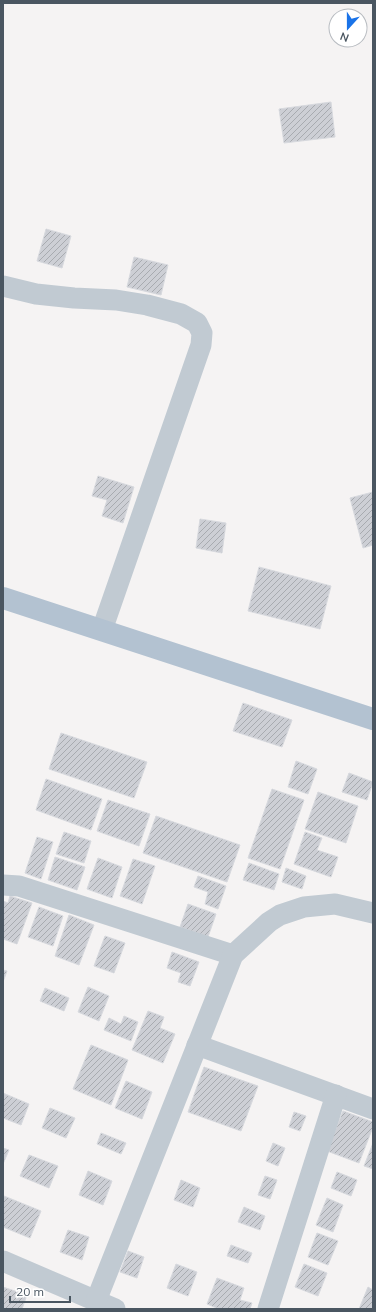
<svg xmlns="http://www.w3.org/2000/svg" width="376" height="1312" font-family="Mulish,sans-serif">
  <style>
    .building { fill: url(#building-hatch); stroke: #d7d9de }
    .lines { fill: none; stroke-linecap: round; stroke-linejoin: round }
    .minor { stroke: #c1cad2; stroke-width: 21 }
    .major { stroke: #b3c2d1; stroke-width: 22 }
  </style>
  <defs>
    <pattern id="building-hatch" width="6" height="6" patternUnits="userSpaceOnUse"><rect width="6" height="6" fill="#cdcfd5"/><path d="M-1 1l2-2M0 6l6-6M5 7l2-2" fill="none" stroke="#a8abb0"/></pattern>
  </defs>
  <rect width="100%" height="100%" fill="#f5f3f3"/>
  <!-- building -->
  <g class="building">
    <polygon points="331,102 335,137 284,143 279,109"/>
    <polygon points="46,229 71,236 62,268 37,261"/>
    <polygon points="134,257 168,265 161,295 127,287"/>
    <polygon points="98,476 134,487 123,523 102,516 107,500 92,496"/>
    <polygon points="373,492 373,545 363,548 350,498"/>
    <polygon points="200,519 226,523 222,553 196,548"/>
    <polygon points="259,567 331,586 320,629 248,611"/>
    <polygon points="243,703 292,720 282,747 233,731"/>
    <polygon points="61,733 147,762 134,798 49,769"/>
    <polygon points="296,761 317,769 308,794 288,787"/>
    <polygon points="349,773 373,782 367,800 342,792"/>
    <polygon points="46,779 102,799 91,830 36,810"/>
    <polygon points="272,789 304,800 280,869 248,858"/>
    <polygon points="318,792 358,806 346,843 305,829"/>
    <polygon points="108,800 150,814 139,846 97,831"/>
    <polygon points="156,816 240,845 227,882 143,853"/>
    <polygon points="64,832 91,841 84,863 56,854"/>
    <polygon points="305,832 322,838 317,850 338,857 331,877 294,864"/>
    <polygon points="37,837 53,842 41,879 25,873"/>
    <polygon points="55,857 85,867 77,890 48,880"/>
    <polygon points="98,858 122,867 112,898 87,889"/>
    <polygon points="133,859 155,866 142,904 120,896"/>
    <polygon points="249,863 279,874 274,890 243,880"/>
    <polygon points="286,868 306,876 302,889 282,882"/>
    <polygon points="198,876 226,886 218,909 205,904 208,892 194,887"/>
    <polygon points="10,896 32,903 17,944 3,939 3,901 8,903"/>
    <polygon points="188,904 216,914 208,937 180,927"/>
    <polygon points="39,907 63,916 53,946 28,937"/>
    <polygon points="69,915 94,925 79,965 55,956"/>
    <polygon points="105,936 125,943 114,973 94,966"/>
    <polygon points="172,952 199,962 190,986 178,982 181,973 167,968"/>
    <polygon points="3,970 7,971 3,982"/>
    <polygon points="88,987 109,996 99,1021 78,1012"/>
    <polygon points="45,988 69,998 64,1011 40,1001"/>
    <polygon points="148,1011 164,1017 160,1028 175,1034 163,1063 132,1050"/>
    <polygon points="124,1016 138,1022 131,1041 104,1030 109,1018 121,1024"/>
    <polygon points="91,1045 128,1060 111,1105 73,1089"/>
    <polygon points="204,1067 258,1086 241,1131 188,1112"/>
    <polygon points="126,1081 152,1092 142,1119 115,1108"/>
    <polygon points="3,1093 29,1104 21,1125 3,1118"/>
    <polygon points="50,1108 75,1118 66,1138 42,1128"/>
    <polygon points="343,1111 373,1122 373,1127 359,1163 327,1151"/>
    <polygon points="294,1112 306,1116 300,1131 289,1127"/>
    <polygon points="101,1133 126,1143 121,1154 97,1144"/>
    <polygon points="273,1143 285,1148 278,1166 266,1161"/>
    <polygon points="373,1143 373,1169 364,1166"/>
    <polygon points="3,1148 9,1150 3,1164"/>
    <polygon points="29,1155 58,1166 49,1188 20,1176"/>
    <polygon points="88,1171 112,1181 103,1205 79,1195"/>
    <polygon points="337,1172 357,1180 351,1196 331,1188"/>
    <polygon points="265,1176 277,1180 270,1199 258,1195"/>
    <polygon points="181,1180 200,1188 193,1207 174,1200"/>
    <polygon points="4,1196 41,1211 30,1238 3,1227 3,1199"/>
    <polygon points="327,1198 343,1205 333,1232 316,1225"/>
    <polygon points="244,1207 265,1216 260,1230 238,1222"/>
    <polygon points="68,1230 89,1237 82,1260 60,1252"/>
    <polygon points="317,1233 338,1241 328,1265 308,1257"/>
    <polygon points="231,1245 252,1253 248,1263 227,1256"/>
    <polygon points="128,1251 144,1257 137,1278 120,1272"/>
    <polygon points="176,1264 197,1272 188,1296 167,1288"/>
    <polygon points="304,1264 327,1273 318,1296 295,1287"/>
    <polygon points="217,1278 244,1288 240,1300 252,1303 250,1309 219,1309 207,1304"/>
    <polygon points="3,1287 27,1295 22,1309 3,1309"/>
    <polygon points="368,1287 373,1290 373,1309 359,1309"/>
  </g>
  <g class="lines">
    <!-- minor -->
    <g class="minor">
      <polyline points="3,286 36,294 74,298 116,300 147,305 181,314 197,323 202,333 201,345 102,630"/>
      <polyline points="3,885 19,886 233,955"/>
      <polyline points="197,1045 373,1109"/>
      <polyline points="3,1261 115,1309"/>
      <polyline points="96,1301 233,955 269,922 280,915 304,907 335,904 373,913"/>
      <polyline points="268,1309 336,1095"/>
    </g>
    <!-- major -->
    <polyline class="major" points="3,598 373,719"/>
  </g>
  <!-- border -->
  <rect width="376" height="1312" fill="none" stroke="#4a5661" stroke-width="8"/>
  <!-- north arrow -->
  <g transform="translate(348 28) rotate(201)"><circle r="19" fill="#ffffff" stroke="#b7bbc0"/>
  <path d="M0-3L7 15L0 10L-7 15Z" fill="#1a73e8"/>
  <text y="-6" font-size="11" font-weight="bold" text-anchor="middle" fill="#4a5661">N</text>
  </g>
  <!-- scale -->
  <path d="M10 1296v6h60v-6" fill="none" stroke="#4a5661" stroke-width="2"/>
  <text x="16" y="1296" font-size="12" fill="#4a5661" stroke="#ffffff" stroke-width="3" paint-order="stroke">20 m</text>
</svg>
